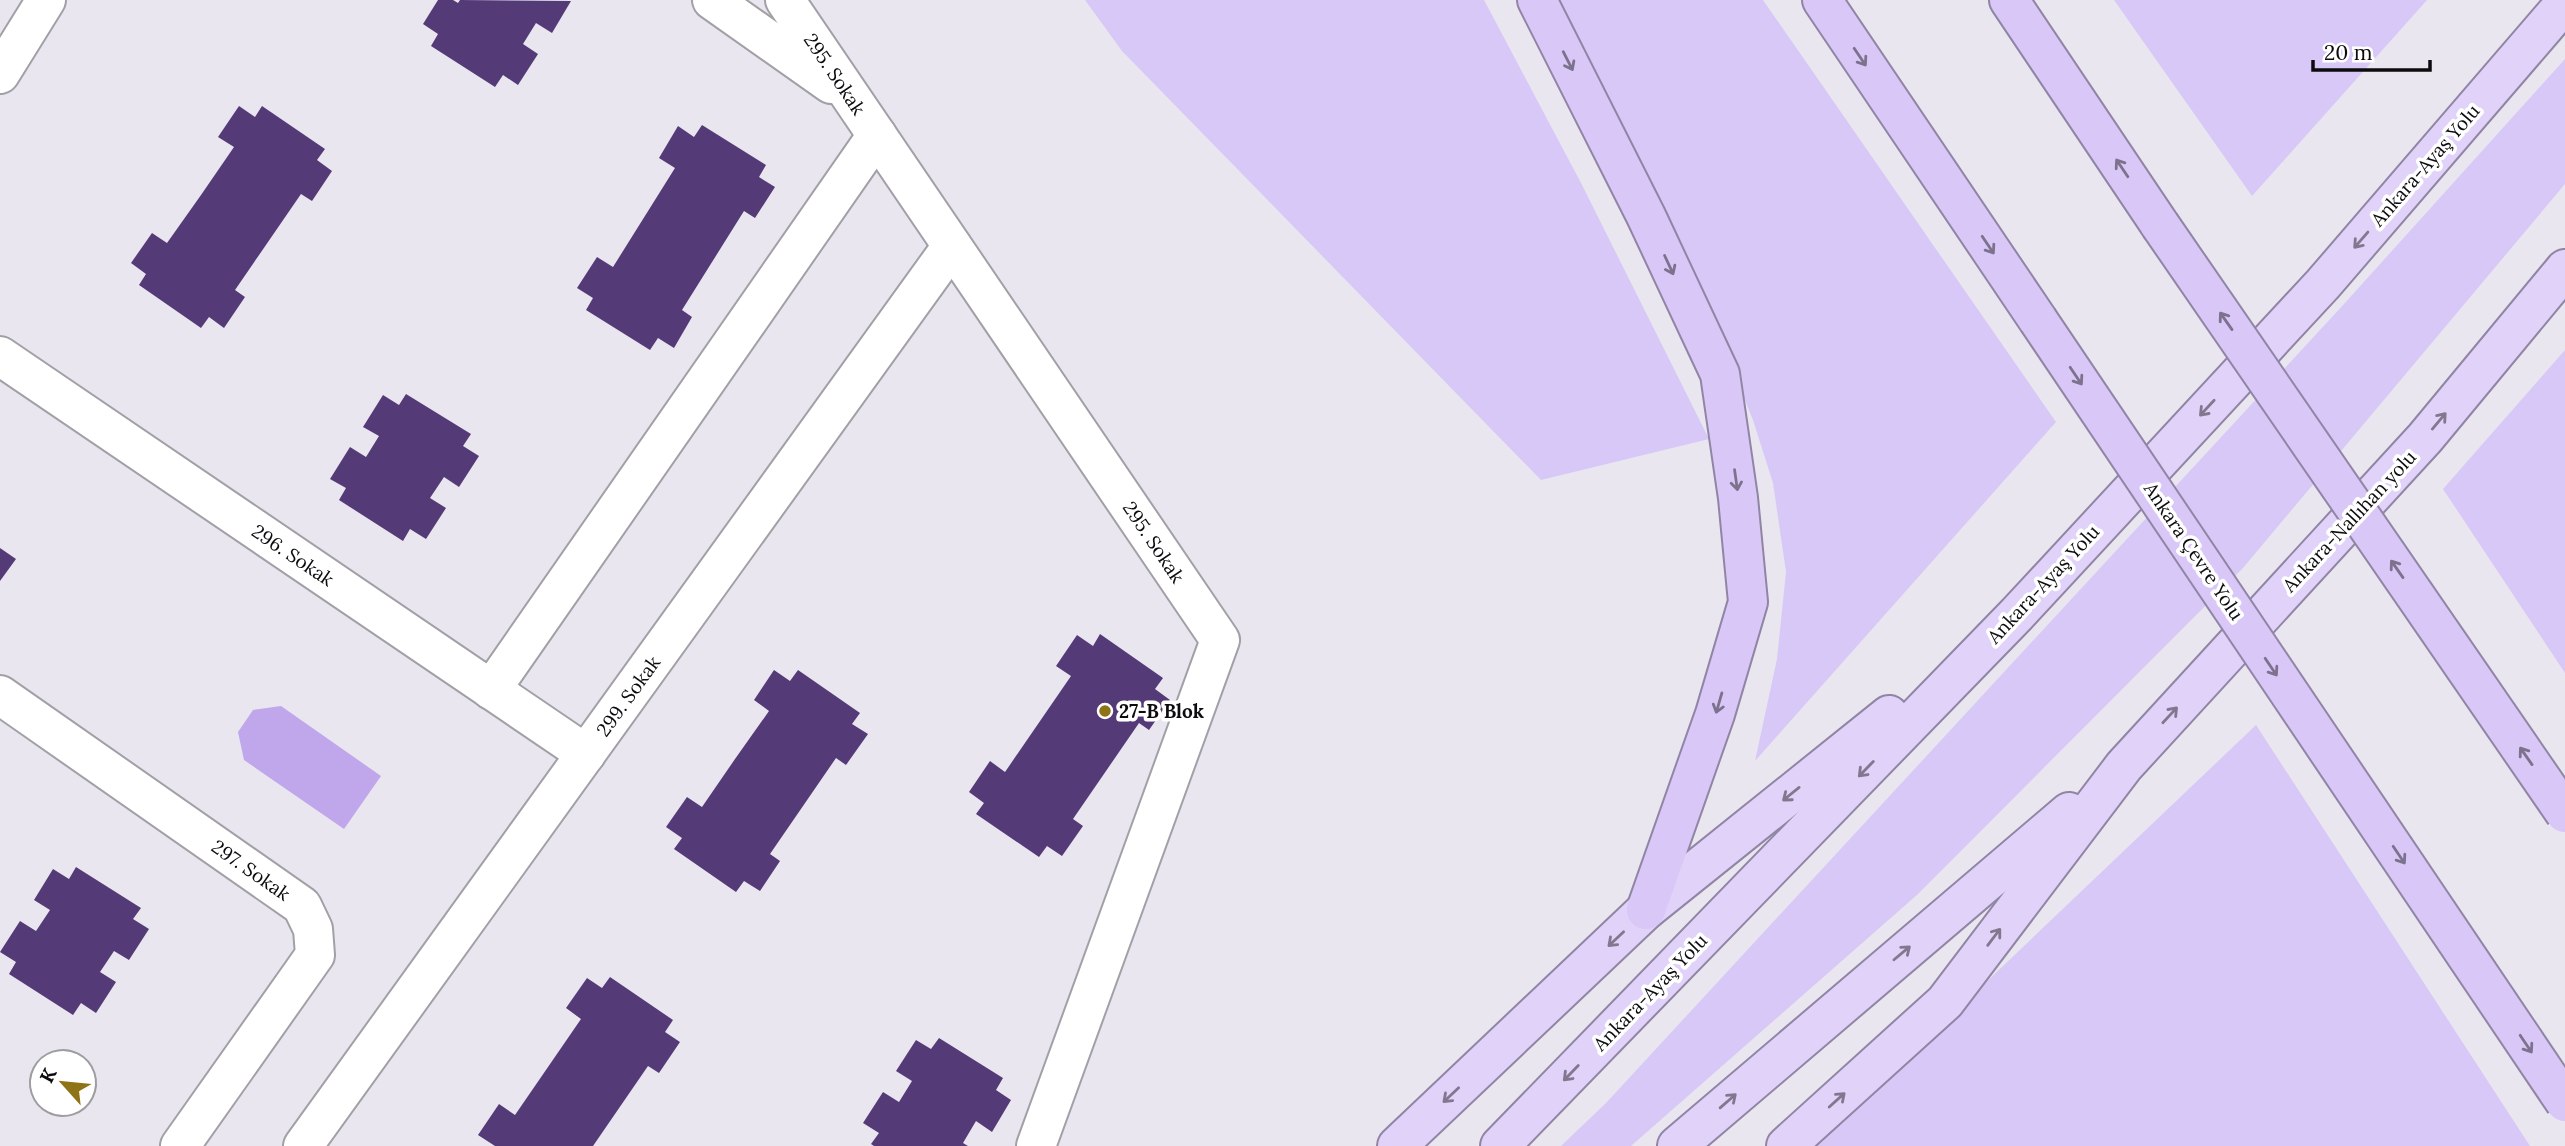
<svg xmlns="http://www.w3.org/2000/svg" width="2565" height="1146" font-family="Lora,serif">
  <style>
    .green { fill: #d8c8f7 }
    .water { fill: #c0a6eb }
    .building { fill: #543b77 }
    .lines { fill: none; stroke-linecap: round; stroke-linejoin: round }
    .minor-casing { stroke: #a2a0a7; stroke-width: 42 }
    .trunk-casing { stroke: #9185a5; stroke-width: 42 }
    .motorway-casing { stroke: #9185a5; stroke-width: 42 }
    .minor { stroke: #fff; stroke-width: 38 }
    .trunk { stroke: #e0d2f8; stroke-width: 38 }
    .motorway { stroke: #d8c7f7; stroke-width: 38 }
    .motorway-bridge-casing { stroke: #9185a5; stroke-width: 42; stroke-linecap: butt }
    .motorway-bridge { stroke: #d8c7f7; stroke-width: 38 }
    .oneway { stroke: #7c728e }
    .oneway2 { stroke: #81788f }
    .poi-dot { fill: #8e7317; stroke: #fff; stroke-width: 2.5 }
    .labels { text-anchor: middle; stroke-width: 7; stroke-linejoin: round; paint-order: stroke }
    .street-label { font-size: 19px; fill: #0c0b0e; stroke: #fff }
    .poi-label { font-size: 19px; font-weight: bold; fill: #0c0b0e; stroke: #fff; text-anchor: start }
  </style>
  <rect width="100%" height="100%" fill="#e9e6ef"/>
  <!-- green -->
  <g class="green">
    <polygon points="1085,0 1484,0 1581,183 1709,439 1541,480 1122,51"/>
    <polygon points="1553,0 1763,0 2056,422 1755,761 1777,659 1786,572 1773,483 1753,420 1700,288"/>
    <polygon points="2114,0 2427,0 2252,196"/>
    <polygon points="2565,59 2565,184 2243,568 1918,894 1631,1146 1561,1146 1606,1103 2344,304"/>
    <polygon points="2565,350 2565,673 2443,489"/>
    <polygon points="2256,725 2530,1146 1814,1146"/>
  </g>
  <!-- water -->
  <polygon class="water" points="281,706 381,776 344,829 244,760 238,732 253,710"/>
  <!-- building -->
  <g class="building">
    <polygon points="438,0 453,0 458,3 460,0 571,1 552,33 536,23 523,44 538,54 518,85 503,75 495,87 431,46 438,34 423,24"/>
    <polygon points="239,106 255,117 262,106 325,149 317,160 332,171 312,201 301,194 235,290 245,297 224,328 209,317 201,328 139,285 146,274 131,263 152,233 167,243 201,195 234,147 218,137"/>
    <polygon points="702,125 766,165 759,177 775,187 755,218 744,211 682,310 692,317 674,348 658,338 650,350 586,310 593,298 577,288 597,257 613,267 675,168 659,158 678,126 694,137"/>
    <polygon points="406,394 471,434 463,446 479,456 459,487 444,477 430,498 446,508 426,539 410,529 403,541 339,500 346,488 330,479 350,447 366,457 379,436 363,427 383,395 399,405"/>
    <polygon points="0,548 16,559 0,581"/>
    <polygon points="1100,634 1163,678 1155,689 1170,700 1149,730 1139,723 1073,819 1083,826 1062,856 1047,846 1039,857 976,814 984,803 969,792 990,761 1005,772 1071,676 1056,666 1077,635 1093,646"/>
    <polygon points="774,670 790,681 798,670 860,713 852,724 868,734 846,765 836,758 770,854 780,861 760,891 744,881 736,892 674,849 682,838 666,827 687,797 702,807 735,759 769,711 754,700"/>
    <polygon points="76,867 141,908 133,919 149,929 129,960 114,951 100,972 116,982 96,1013 81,1003 73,1015 9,974 16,962 0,952 20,921 36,931 50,910 34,900 53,869 69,879"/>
    <polygon points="610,977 673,1020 665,1032 680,1042 659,1073 648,1066 593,1146 495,1146 478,1135 499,1104 515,1115 581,1019 566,1008 587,978 602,988"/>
    <polygon points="939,1038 1003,1078 996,1090 1011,1100 992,1132 976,1121 963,1143 968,1146 874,1146 871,1144 879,1133 863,1123 883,1092 899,1102 912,1081 896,1071 916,1040 931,1049"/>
  </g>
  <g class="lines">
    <defs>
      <g id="minor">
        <polyline points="712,0 831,84"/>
        <polyline points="785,0 1220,640 1036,1146"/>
        <polyline points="0,74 46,0"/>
        <polyline points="0,356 586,754"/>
        <polyline points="491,690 877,135"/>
        <polyline points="0,695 302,906 313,929 315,955 180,1146"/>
        <polyline points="303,1146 952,246"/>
      </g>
      <g id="trunk">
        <polyline points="1397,1146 1646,910 1889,715"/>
        <polyline points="1500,1146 2017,614 2323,284 2565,3"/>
        <polyline points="1677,1146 2069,812"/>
        <polyline points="1786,1146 1945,1002 2124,766 2425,438 2565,269"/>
      </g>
      <g id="motorway">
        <polyline points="1537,0 1646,216 1720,374 1738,498 1748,602 1715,714 1646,910"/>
        <polyline points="1822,0 2038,320"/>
        <polyline points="2009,0 2160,225"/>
      </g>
    </defs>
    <!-- minor casing -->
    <use href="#minor" class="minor-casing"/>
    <!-- trunk casing -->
    <use href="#trunk" class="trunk-casing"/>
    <!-- motorway casing -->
    <use href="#motorway" class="motorway-casing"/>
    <!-- minor -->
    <use href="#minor" class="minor"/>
    <!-- trunk -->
    <use href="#trunk" class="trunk"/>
    <!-- motorway -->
    <use href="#motorway" class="motorway"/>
    <defs>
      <g id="motorway-bridge">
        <polyline points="2160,225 2565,813"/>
        <polyline points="2038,320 2565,1102"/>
      </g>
    </defs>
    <!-- motorway-bridge casing -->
    <use href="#motorway-bridge" class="motorway-bridge-casing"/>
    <!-- motorway-bridge -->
    <use href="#motorway-bridge" class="motorway-bridge"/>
  </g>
  <!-- one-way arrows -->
  <defs><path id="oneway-shaft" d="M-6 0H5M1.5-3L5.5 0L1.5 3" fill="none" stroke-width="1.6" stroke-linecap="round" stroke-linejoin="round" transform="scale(1.75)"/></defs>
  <g class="oneway">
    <use href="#oneway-shaft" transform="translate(1860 57) rotate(56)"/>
    <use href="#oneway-shaft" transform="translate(1568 61) rotate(63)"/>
    <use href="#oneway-shaft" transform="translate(2122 168) rotate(-124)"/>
    <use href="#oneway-shaft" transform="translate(1988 245) rotate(56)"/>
    <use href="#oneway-shaft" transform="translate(1669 265) rotate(65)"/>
    <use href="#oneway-shaft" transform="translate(2226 321) rotate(-125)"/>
    <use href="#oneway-shaft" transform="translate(2076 376) rotate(56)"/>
    <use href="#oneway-shaft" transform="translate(1736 480) rotate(82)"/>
    <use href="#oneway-shaft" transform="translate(2397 569) rotate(-125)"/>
    <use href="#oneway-shaft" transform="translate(2271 667) rotate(56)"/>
    <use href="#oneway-shaft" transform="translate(1719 703) rotate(106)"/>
    <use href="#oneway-shaft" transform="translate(2526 756) rotate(-125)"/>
    <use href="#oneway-shaft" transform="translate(2399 855) rotate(56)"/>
    <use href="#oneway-shaft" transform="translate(2526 1044) rotate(56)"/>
  </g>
  <g class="oneway2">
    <use href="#oneway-shaft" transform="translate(2361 240) rotate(131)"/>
    <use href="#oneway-shaft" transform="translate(2207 408) rotate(133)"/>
    <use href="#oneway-shaft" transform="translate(2439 421) rotate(-50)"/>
    <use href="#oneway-shaft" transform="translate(2170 715) rotate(-47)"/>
    <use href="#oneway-shaft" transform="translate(1866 769) rotate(134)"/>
    <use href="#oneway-shaft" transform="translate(1791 794) rotate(141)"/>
    <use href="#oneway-shaft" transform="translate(1994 937) rotate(-53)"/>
    <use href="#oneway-shaft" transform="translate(1616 939) rotate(137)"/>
    <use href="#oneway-shaft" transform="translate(1902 953) rotate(-40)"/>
    <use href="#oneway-shaft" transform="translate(1571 1073) rotate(134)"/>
    <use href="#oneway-shaft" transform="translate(1451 1095) rotate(137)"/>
    <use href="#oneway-shaft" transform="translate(1837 1100) rotate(-42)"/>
    <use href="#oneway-shaft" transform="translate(1728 1101) rotate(-41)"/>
  </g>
  <!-- markers -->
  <circle class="poi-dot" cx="1105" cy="711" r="7"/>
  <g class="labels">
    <!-- street labels -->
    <g class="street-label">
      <text transform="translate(835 74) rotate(56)" y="7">295. Sokak</text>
      <text transform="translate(2425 165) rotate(-49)" y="7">Ankara-Ayaş Yolu</text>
      <text transform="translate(2349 521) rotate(-47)" y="7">Ankara-Nallıhan yolu</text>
      <text transform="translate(1154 542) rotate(56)" y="7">295. Sokak</text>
      <text transform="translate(2194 551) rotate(56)" y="7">Ankara Çevre Yolu</text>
      <text transform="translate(293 555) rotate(34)" y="7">296. Sokak</text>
      <text transform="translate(2043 584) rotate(-47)" y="7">Ankara-Ayaş Yolu</text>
      <text transform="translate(628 696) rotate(-54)" y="7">299. Sokak</text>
      <text transform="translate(251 870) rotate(35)" y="7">297. Sokak</text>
      <text transform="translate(1650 992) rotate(-46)" y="7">Ankara-Ayaş Yolu</text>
    </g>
    <!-- poi labels -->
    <g class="poi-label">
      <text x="1119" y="718">27-B Blok</text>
    </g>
  </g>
  <!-- north arrow -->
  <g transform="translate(63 1083) rotate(297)"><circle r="33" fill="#ffffff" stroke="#9e9d9f" stroke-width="2"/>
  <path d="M0-5L12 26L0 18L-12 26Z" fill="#8e7317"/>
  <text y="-10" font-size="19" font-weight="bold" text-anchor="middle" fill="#0c0b0e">K</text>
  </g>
  <!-- scale -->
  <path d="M2313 60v10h117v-10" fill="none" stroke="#0c0b0e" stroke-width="3.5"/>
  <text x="2324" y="60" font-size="21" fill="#0c0b0e" stroke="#ffffff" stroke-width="5" paint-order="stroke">20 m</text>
</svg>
